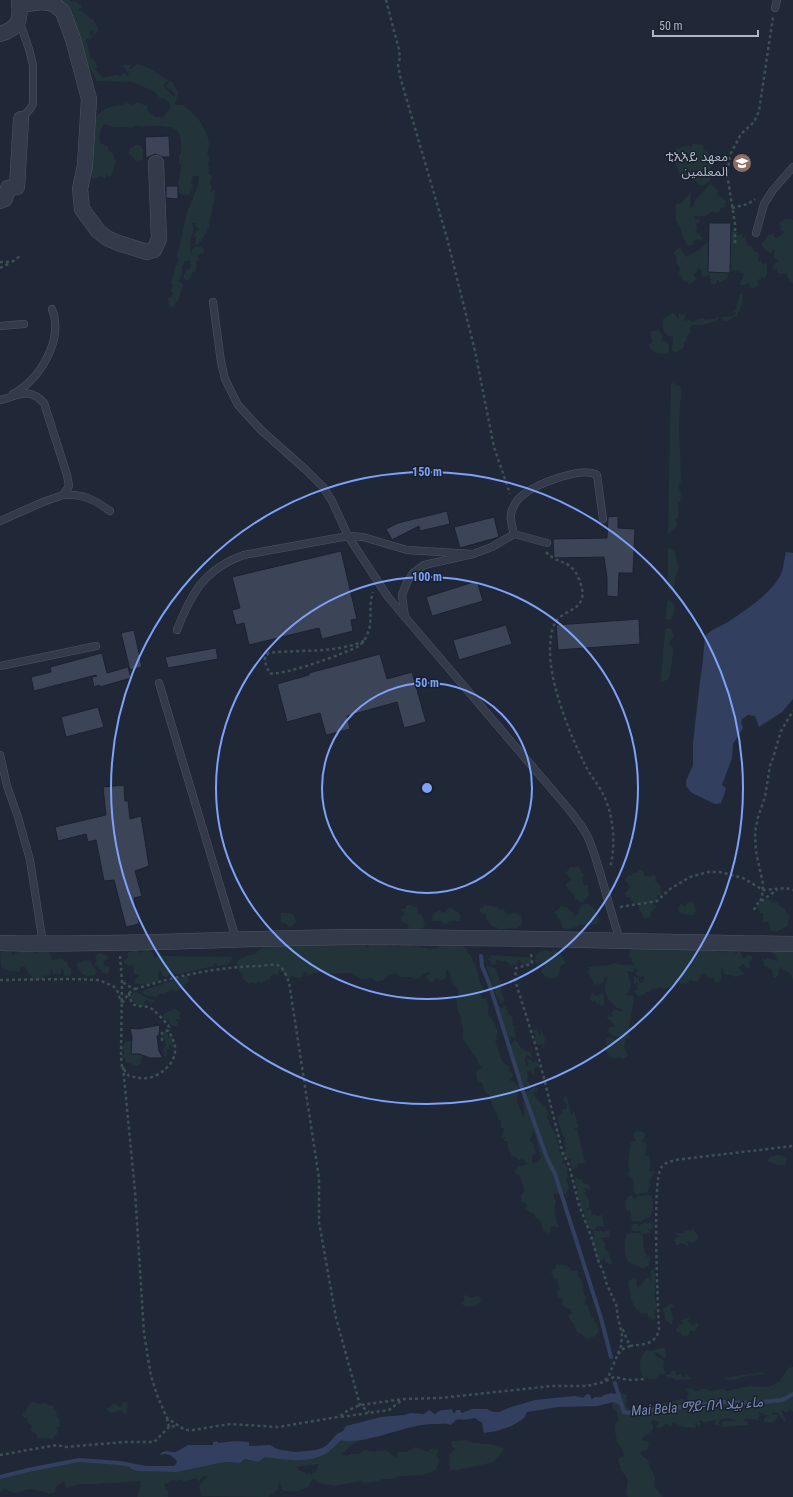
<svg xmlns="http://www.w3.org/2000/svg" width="793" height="1497" font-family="'Roboto Condensed','Noto Sans Arabic','Noto Sans Ethiopic',sans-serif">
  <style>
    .green { fill: #223439; fill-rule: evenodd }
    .water { fill: #323f5e }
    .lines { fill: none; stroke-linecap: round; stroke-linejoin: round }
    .stream { stroke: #323f5e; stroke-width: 4 }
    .building { fill: #3c4558; stroke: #1b212f }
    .service-casing { stroke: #4e5563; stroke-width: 8 }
    .minor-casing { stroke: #4e5563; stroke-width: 16 }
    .path { stroke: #3c5054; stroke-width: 2.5; stroke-dasharray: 3 3; stroke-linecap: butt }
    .service { stroke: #333a49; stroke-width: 7 }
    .minor { stroke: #333a49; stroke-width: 15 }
    .ring { fill: none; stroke: #7ea2fa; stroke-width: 2 }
    .labels { text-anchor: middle; stroke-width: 3; stroke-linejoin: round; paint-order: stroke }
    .poi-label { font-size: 13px; fill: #aeb5c5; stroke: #191f2d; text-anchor: end }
    .water-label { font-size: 14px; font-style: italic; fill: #7588af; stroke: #191f2d }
    .centre { fill: #7ea2fa; stroke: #191f2d; stroke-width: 2 }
    .ring-label { font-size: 12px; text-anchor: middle; font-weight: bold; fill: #7ea2fa; stroke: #191f2d; stroke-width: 3; stroke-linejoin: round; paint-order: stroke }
  </style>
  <rect width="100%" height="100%" fill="#202838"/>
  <!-- green -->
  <g class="green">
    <path d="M57,0H70L73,3V0L82,6L81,8L78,9L79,11H82L91,19H93L99,31L96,32L95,35L93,33L94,31L92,30L89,34L93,36L91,39L88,38L86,40L91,59L92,60L93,59L97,67L95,69L102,78L113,76L115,75L120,76L124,73L128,76L129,74L123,66L125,65H131L129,68L131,69L137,64C148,66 157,74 168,80L164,85L165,89L174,97L175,94L170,89L166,87L169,81L173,83L178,92L175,104L176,105H183C188,109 193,112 197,118C204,126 213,144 207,152L210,160L208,162L209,170L208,173L212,176L210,183L212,188L210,191L212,192L214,189C216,198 212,210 210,218C209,221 210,225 208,228C207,233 202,240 198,244H195L196,237L195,235L194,238L193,237L196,232L199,229L198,227L196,228L195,223H192L194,229L190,240L191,255L193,254L191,253L193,248C197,246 199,247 203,248L204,252L197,256L199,259L198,261L195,260L197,265L195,271L192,273L191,277L187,281L183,277L186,273V270L191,268L190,259L188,261H185L182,266V274L178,281L183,285L178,301H176L174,307L169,306L168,298L172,297L173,292H170L173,284L171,283L176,265H177L179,258L177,257L187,212L198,186L199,176H193L191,183L193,185L190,194L185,195L179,193L178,184L182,165L179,164V155L181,154C183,126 175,126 149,126C144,126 140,127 136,125L132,128L127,127H114L104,124L99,135L100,143L108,147V150L112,153L116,161L111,176L110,177L106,175V177L104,178L101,176L94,179L90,176L95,118C100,112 107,107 114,106C119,105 122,106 126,103L132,105C137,102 140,102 145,106L147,105L148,111C155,116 152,118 163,117L170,109V104L165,99L160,98L155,92L133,82L97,81L88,65L70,7Z"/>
    <path d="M693,144H697L703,145L704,151L708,152L711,160L710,163L711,167L709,170L711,174L710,181L704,185H699L690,175L686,177L684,176L681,178C679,169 670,159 676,149L687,146H690V150Z"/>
    <polygon points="135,145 139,145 143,149 143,159 138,161 134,159 133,157 129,154 129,150"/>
    <path d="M710,184L712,185L716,189L718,190L717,194L725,200L726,203L723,204L726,207L721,208L719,212L715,213L713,211L705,216H694L696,220L700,219L699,223L696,224L697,228L695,231L703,238L700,241L698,239L694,241L693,244L689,246C681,239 683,229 676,221C677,215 674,210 676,204L683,203V200L687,197L691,190L690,208L694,206V202Z"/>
    <path d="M790,219L793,220V283H791L786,273L780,274L777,273V268L772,270L775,263L778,261L774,257V250L773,249L771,253C766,251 762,248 762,243L765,240L768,235L774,234V237L776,238L783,234L784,232L780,229L782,227L779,223L784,220Z"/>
    <path d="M731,231L738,232V233L735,234L737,236L742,234V238L746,237L745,239L747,242L746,244L752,247L754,251L759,253L758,261L761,262L762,265L766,263L767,264V274L765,278L761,277V279L757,280L759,285L754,288H751L748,283L744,285H740V282L743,278L744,273H740L738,270L735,274V270L730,272L728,270L727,273L728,277L722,282H719V280H717L716,284H712C710,281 711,278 709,275L705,277L703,276L701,273L702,270L699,269L698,267L696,273L693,274L696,279L692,283L689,284L685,280L683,282V278L679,274L680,269L676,262L677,256L674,255V252L679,248L682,249V253L684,252L686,257L699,250L704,245L708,242V272H713Z"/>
    <path d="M740,294H742C745,302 739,308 737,316L726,321L722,320L723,317L734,316L736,314L734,311L737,309C735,304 739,300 739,295Z"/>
    <path d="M672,313L675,314L678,319L679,318V313L682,315L687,314L683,321L689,320L694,322L695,319L697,320L703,318L706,320L709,319H715L718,317L719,319C713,324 699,325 692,325L689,329L691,331L686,338L687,341L684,342V347L677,352L672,351L673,335L671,337C662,333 662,327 663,319Z"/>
    <path d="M658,329H659V331L663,336L661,341H665L669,344V351L666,354L656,353L650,348L649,344L653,342C651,337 649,335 652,331H656Z"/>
    <polygon points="674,383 677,386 680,386 681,389 679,426 681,481 678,486 681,493 680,502 678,503 678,518 675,520 677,523 676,528 668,534 671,384"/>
    <polygon points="668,548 672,549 675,552 678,566 678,570 675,578 674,589 671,590 668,588"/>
    <polygon points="670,600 675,606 674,614 671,620 666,619 667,601"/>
    <polygon points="668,628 671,629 674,636 669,643 673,648 673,653 670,675 667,680 661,682 665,629"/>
    <polygon points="576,866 579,867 581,871 580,872 584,874 582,881 584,885 588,885 588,893 590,894 582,903 575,899 574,894 572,893 566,886 566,884 572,880 566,873 570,867 575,867"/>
    <polygon points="638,870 642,870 644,872 644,875 650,877 654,875 656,878 655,881 661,886 660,888 662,896 657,895 657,901 652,904 657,907 651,912 651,915 648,918 644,918 639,909 639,906 631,900 630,897 627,897 625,893 629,890 630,886 625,880 629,875 632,876 633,873 637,873"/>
    <polygon points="768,899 773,903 777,901 781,907 785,909 786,913 790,916 787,926 776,932 770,930 769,922 763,922 763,913 760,913 759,909 757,908 758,904 761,903 763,900"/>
    <polygon points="688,902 693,902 696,910 694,914 690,915 680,913 678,909 681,904 685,907"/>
    <path d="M584,904H589L594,908L598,918H600L597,924H593L587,927L585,925H581L580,924C576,928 569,930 562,928L561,921L557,918V916L554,912L558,910L561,906L567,907L570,911L573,912L574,916L579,914V908L581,909V906Z"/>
    <polygon points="407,905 410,905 418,908 418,914 422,916 425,925 423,926 424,928 419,929 418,931 409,930 408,924 401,921 401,917 405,914 401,909 405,909"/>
    <polygon points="484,905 497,907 499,910 504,909 506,915 513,913 514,912 522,917 522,924 515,929 513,927 506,929 505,928 503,929 498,929 497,927 493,927 486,919 486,915 480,912 480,908 483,908"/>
    <path d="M449,908L453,909L454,911L458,912L461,917L459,921H451L445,924L440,921H433L432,919C432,916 436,911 440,910L442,913L446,912L447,909Z"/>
    <polygon points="285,913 293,914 296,921 295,924 289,927 287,924 281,922 281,913"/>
    <path d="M387,942L389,947L394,945L399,947L403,943L412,944L416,947L418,946L423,948H427L428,950L438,948L440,944L458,943L467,949L468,954H470L478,972L479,980L484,990L483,993L481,994L482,999L486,998L489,1007L488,1009V1014C493,1019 496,1026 498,1033L496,1035L497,1039L495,1042L502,1061L509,1067V1071L513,1074L512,1077L509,1080L515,1082L518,1087C519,1082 516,1078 517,1072L512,1063C513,1057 510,1051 510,1044H512L514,1040L518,1042L521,1049H524L525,1052L527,1051L531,1053L532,1057L531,1058L527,1054L525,1059L526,1066L529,1065L527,1059H528L529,1060H532V1063L537,1061L540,1067H537L534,1069V1074H532V1071L529,1070L527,1071L528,1079L527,1081L529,1082L531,1089L534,1087L538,1088V1091L533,1093C537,1103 546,1103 548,1114L547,1116L549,1121V1125H552L551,1127L557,1136L556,1137C558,1143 555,1142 561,1148L559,1149V1152L563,1154L566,1149L564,1146L565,1137L563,1136L557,1117L562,1113L563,1109H566L567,1104L563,1100L565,1096L567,1097L571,1114H573V1112L574,1111L577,1121L575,1123H577L579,1127L577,1128H574L578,1132L585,1163L577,1164V1167L573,1169L571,1166V1158L568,1159L564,1155L562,1157L564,1160L562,1163L566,1164V1166L568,1168L567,1172L568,1177L566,1179L569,1187L566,1194H554V1199L556,1201C552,1211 556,1218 559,1228L554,1226L551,1227L550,1232L547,1233L543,1230L540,1220L535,1217L534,1213L529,1212L526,1208L527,1205L521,1201L522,1199L521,1195L524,1192L523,1185L519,1174L517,1175L515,1172V1170H517L518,1167L528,1164L522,1159L518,1160L516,1157L511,1156L507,1143L509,1141H504L505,1137L502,1138L504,1129L501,1127V1120H499L497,1116V1114L492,1105L489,1094L486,1093L484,1090L483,1084L477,1080L476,1072L479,1069L482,1068L477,1061L478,1059C471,1053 468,1044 463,1039V1029L461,1019L462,1017C457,1012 457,1008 457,1001L455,1000L458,996L459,990L454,985L450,977L451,975L448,970L446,971V978L441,980L436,978L433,982H430L426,977L430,973L429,972L423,974L419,978L416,979L411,977H401L396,973L387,976L386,978L382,981L379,980L377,982C371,976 368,979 361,979L352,973L325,974L323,971L308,975L306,972L303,974V977L298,978L292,976L289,978L280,971L281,968L279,969V972L277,975L273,974L270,977V979L261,983L259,981L255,984L253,982L249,984L243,979V975C240,972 232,964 240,959C243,957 246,957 248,955L256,954C259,946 268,947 276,947L278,946H284L285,945L302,944L303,946L305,943L309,945L310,948L311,944L319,943L364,944L366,945L367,948L369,946V943H373L376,945V943ZM526,1087V1089H531L526,1092V1099L523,1103L525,1115L523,1116L517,1101L518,1088L523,1090ZM533,1130C537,1137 538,1150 541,1158L534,1164L532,1162V1155H535L536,1152L534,1150V1144L529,1140L531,1138Z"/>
    <polygon points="793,944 793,980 791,974 781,968 781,966 779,969 778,976 774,978 772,970 765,966 762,959 764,958 765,960 768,958 777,961 776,955 772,953 772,951"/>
    <path d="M700,947L714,949L719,952L722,951L726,953L728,951H734L736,954L738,952H740L743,959L749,955L753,957L751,961L749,962L750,968L745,967L744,964L738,967L744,974L735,977L733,975H725L724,973L722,966L721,970V980L716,983L714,978H708L704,973L700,975L699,980L697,981H692L690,979L688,983L680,984V982L674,984L673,982L671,987L663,989L659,987L657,989L653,988L649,992H645V994L639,996L634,992L638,988L636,986L638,984L637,983L634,984V976L639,978V982L641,983L644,981V976L640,977L635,974L638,970L635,967L634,972L627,971C630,979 633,989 626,995L632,996L634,998C632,1012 628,1024 630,1037L629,1039H625L624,1047L628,1056L622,1059L620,1057L614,1059L612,1057L611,1058C602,1047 608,1049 606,1038H612L616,1040L622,1037L613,1036L608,1030L610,1027H615L613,1023L607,1018L608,1016L614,1017L611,1013L614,1010H618L621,1012L624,1010L615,1007L614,1005C607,1000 603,990 606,982C607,979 608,978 608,976L605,978L604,977V981L602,984L601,983V985L597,983L595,986L588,971L590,969L587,967L610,965L614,963L620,965H634L632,961V959L629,955L630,948H698L700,951Z"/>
    <path d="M26,949H34L35,953L44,951L49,952L52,960L63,958L64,961L67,962L68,967L71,968V973L69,976L64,975V971L61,969V974H53V970H50L51,974L46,976L44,975L42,980H34L24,966L20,967V970L18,972C12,969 10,973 1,967L0,953L3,951L11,952L13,956L15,953H17L19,951L26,952Z"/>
    <polygon points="134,949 139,952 140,954 141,952 148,950 153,953 155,958 159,956 233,957 227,965 217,966 216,963 215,963 214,966 179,974 169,975 166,977 163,976 161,971 158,972 159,980 148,985 135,983 135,980 139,976 138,974 137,975 134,974 133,964 131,966 124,963 124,960 128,958 128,952 132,952"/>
    <path d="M546,950L552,952L553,950C561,951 562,958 566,964L561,965C559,969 561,974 556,977C551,981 542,976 541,970L545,966L540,962L537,964L534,960L538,953Z"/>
    <polygon points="99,953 106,955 109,958 104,961 103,965 110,967 108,974 102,972 101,969 98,969 99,966 96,967 95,963 97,961 95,957"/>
    <polygon points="492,955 532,958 532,963 528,965 522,966 520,960 518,960 517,964 511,966 506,961 500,961 498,959 496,961 496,963 492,965 490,960 487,960"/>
    <polygon points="89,959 97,972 95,975 87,976 82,974 76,964 84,961 84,960 88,961"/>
    <path d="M486,966L495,968L499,977L502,995L504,998C504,1001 504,1003 500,1004V1000L497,997Z"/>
    <polygon points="187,976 189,981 177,991 169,990 169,992 165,992 165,994 159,994 156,997 145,995 142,991"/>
    <path d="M134,992C140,992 140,995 145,997C148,999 152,999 155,1000L154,1003L146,1000L144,1002L145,1006H139L133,1002V999L130,998Z"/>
    <polygon points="602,992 603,995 604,995 604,1005 601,1006 599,1001 598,1005 597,1004 595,1001 592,1002 590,998 592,993 597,996"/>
    <polygon points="503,1005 505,1006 509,1015 512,1016 513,1026 515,1026 514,1029 516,1038 511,1036 511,1042 508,1034 505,1034 506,1030 500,1020 497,1009 498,1006 501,1008 503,1008"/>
    <path d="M174,1008L181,1013L179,1014L180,1019H175L178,1023L176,1027L170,1024L169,1019H164L162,1016C165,1012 171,1012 174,1008Z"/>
    <polygon points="540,1027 545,1039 543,1049 542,1048 543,1044 538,1044 534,1041 536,1036 533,1031 537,1029 538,1030 536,1032 538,1032 541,1037"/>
    <path d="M164,1032L168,1033V1039L170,1035L173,1038V1048L171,1047V1045H169L170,1049H167V1055L165,1057L163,1050L166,1045C164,1041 164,1035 162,1033Z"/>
    <polygon points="126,1041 131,1041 132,1053 139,1054 142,1056 142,1059 140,1060 142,1063 137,1066 126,1062 125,1058 123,1058 121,1056 125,1053 121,1049"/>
    <polygon points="637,1131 643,1132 645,1134 644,1140 642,1139 641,1141 645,1142 647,1146 645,1156 649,1156 650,1158 650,1171 651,1172 654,1170 656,1172 652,1176 649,1182 651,1184 647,1193 639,1193 639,1195 637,1195 634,1193 633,1179 629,1177 628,1172 630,1172 628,1165 631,1142 636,1141 636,1139 633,1138 634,1133"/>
    <polygon points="778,1155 786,1157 787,1160 785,1165 774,1164 768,1161 770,1157"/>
    <polygon points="576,1178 582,1180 584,1184 586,1184 588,1185 588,1183 591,1189 589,1190 586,1188 583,1189 585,1189 586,1191 584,1193 589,1200 589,1208 586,1208 586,1210 591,1210 592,1213 590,1217 594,1214 597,1216 602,1215 604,1227 597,1226 594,1231 602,1231 604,1233 605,1231 609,1230 610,1235 609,1237 600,1238 605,1243 605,1250 608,1252 612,1263 611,1265 605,1261 605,1256 602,1261 598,1260 592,1242 594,1236 593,1235 594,1233 593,1230 588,1228 585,1223 588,1220 586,1220 586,1217 584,1212 585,1210 583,1211 579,1205 581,1200 579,1199 575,1180"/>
    <polygon points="631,1195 635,1200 636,1197 646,1195 652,1196 653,1211 650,1217 644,1219 641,1222 632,1221 630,1210 627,1212 625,1202 628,1197"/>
    <polygon points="646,1222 647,1224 650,1222 653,1224 652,1231 651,1228 650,1229 648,1229 650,1233 642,1235 640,1231 633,1231 631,1227 633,1224 637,1224 640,1228 640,1225"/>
    <polygon points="693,1229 698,1236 697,1240 692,1243 688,1241 687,1242 688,1245 687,1246 684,1244 680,1243 678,1245 676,1245 676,1242 674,1240 677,1237 678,1238 679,1236 676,1235 676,1233 684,1233 684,1231 687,1230 690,1231"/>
    <path d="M632,1233H639L643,1237V1246L646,1251L643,1250L647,1255L645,1258L650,1255L649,1265L643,1269C640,1266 638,1266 634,1265C622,1261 625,1248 625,1239L627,1237L626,1236V1234Z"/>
    <path d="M556,1264L567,1266L572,1271H577L578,1272L577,1274L582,1282L584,1294L586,1297L585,1304L588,1306L591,1317H593L595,1323L597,1324L599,1331L595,1336L587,1339L582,1334L577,1333L574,1323H572L571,1320H570L568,1315L573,1313L571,1311L572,1309C569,1309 563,1307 562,1303C562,1302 563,1300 562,1299L558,1297L557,1292L560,1290L557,1282L558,1280L554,1278L553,1275L551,1273L552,1270L556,1268Z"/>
    <path d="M654,1268C656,1277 656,1284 655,1293C654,1297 656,1304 657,1309L654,1312L656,1318L653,1320L649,1317L647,1313L642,1314C630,1306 631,1295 628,1282L633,1278L634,1277L636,1280L637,1287L638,1288L646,1279L649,1278L651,1281H652L650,1276H652L650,1272Z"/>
    <polygon points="466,1295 471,1298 479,1296 481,1300 478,1305 468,1307 463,1305 462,1303 464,1301 464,1296"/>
    <polygon points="672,1303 675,1307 673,1308 670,1307 673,1318 672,1324 670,1324 668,1321 665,1320 665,1313 662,1310"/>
    <polygon points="689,1317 690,1318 687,1321 694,1326 697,1323 699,1324 694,1332 690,1330 689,1335 682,1336 680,1332 677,1332 676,1328 679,1328 679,1325 684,1324 683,1322 681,1321"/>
    <path d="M663,1348L665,1350L666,1359L656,1352L655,1353L656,1356L665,1361L663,1364L665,1373L662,1375L659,1374L656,1379H654L653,1378L651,1379L648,1378L647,1376L646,1379L643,1377C639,1368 638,1357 647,1350L650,1351Z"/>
    <path d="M793,1367V1412L789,1409L788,1412H785L783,1410L781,1411L786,1420L784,1421L778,1413L772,1412L773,1415H777L778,1417L774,1422H764V1419L769,1416L758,1412L760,1416L758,1418L759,1420L746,1418L743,1421H747L748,1425L722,1427V1421H735L736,1420C729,1418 724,1417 719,1421V1425H717L714,1424L716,1421L715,1420C710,1421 705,1424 701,1420L699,1422L701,1424L700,1425L698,1426L695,1422L696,1428C689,1427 680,1428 675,1422L672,1423V1426H669L667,1424L659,1428L656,1426L659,1423V1421H655L654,1419L650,1423L653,1425V1430L642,1438V1440L647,1441L649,1443L647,1450L641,1451L640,1454L648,1460L649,1465L655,1478L654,1487L663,1497H628L626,1493L628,1480L620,1468L621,1467L619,1464L618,1459L624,1456C624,1450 620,1445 617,1442C616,1434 612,1424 620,1419L618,1418L617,1412L612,1408L613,1404L610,1401L613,1400L621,1403L618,1393L621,1392L628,1396L626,1397L628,1400L625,1404L630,1410L635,1409V1406L645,1407L682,1399L686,1401L688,1398L687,1397L689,1394L685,1389L687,1388L693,1389L695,1392L702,1389H707L708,1391L724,1389L727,1391L749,1386L769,1387L780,1381L788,1368Z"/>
    <polygon points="671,1371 675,1371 676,1375 679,1375 680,1373 684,1378 686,1377 685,1374 687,1374 691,1379 675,1380 672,1378 667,1378 666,1375 670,1374"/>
    <path d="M762,1372H763L764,1375C759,1374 753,1375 748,1376C740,1377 732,1383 725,1378Z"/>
    <polygon points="126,1401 128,1404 126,1414 123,1413 121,1410 111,1413 106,1409 114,1404 120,1407 122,1406 122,1403"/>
    <path d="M33,1402L41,1404L44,1403L53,1406L57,1413L56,1416L59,1419L60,1427H57V1433L52,1439L48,1438L44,1439L42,1438L37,1439L36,1433L32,1432L31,1430L32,1426L27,1422L28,1418H24L22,1414C28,1411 27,1405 33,1402Z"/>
    <path d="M362,1439L351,1445L342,1454L347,1456L351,1454H359L365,1450L374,1452L378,1450L383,1451L386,1450L396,1458L398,1452H407L415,1447L428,1452L430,1449L439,1450L436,1455L439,1460L436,1470L430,1473L421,1475L401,1476L391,1479H383L377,1481L364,1483L360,1481L334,1486L319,1483L313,1479L308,1487L298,1491H285L282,1489L279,1482L278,1489L268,1497L203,1496L200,1491L199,1486L208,1476L206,1475L202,1477L199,1481L195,1478L184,1482L182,1479L177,1481L172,1480L167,1484L164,1483L166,1490L168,1492V1497H137L141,1485L140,1481L109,1483C103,1482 98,1485 92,1484C84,1483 76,1485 66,1488L65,1481L56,1486L55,1492L49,1494L46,1492L30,1489L15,1493L4,1489L0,1492V1477L28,1470L79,1460L128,1464L131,1469L137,1471L177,1472L225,1462L240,1463L245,1459L252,1461L261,1460L268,1455L290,1458L324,1452L338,1440L350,1441ZM319,1464L316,1472L312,1473V1475L309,1473L307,1475L305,1473L300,1471L296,1467Z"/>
    <path d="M465,1440C468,1441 472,1443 475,1443C482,1444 499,1444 504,1449L494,1462L458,1470H450L449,1462L450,1460L449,1454L455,1449L452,1446L451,1443L453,1441Z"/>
  </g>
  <!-- water -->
  <g class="water">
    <path d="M786,552L793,553V699L782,712L759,727L755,716L748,715L742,719L741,723L743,728L733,744L732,758L722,785L726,788C725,793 723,797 721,803L715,804L692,793L686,786V781L693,765V743L700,681L702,669L705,637C710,629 720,627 728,622C745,611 773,592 781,574C784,567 784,559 786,552Z"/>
    <path d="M612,1393L613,1394L618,1393L621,1403L613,1400L597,1404L558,1405L530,1409L525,1415L526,1416C515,1427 499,1431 484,1433L482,1423L475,1418L463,1420L458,1418L451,1425C446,1423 441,1424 436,1424C404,1423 370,1446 338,1440L324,1452L313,1457L290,1458L268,1455L258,1462L245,1459L240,1463L225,1462L177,1472L137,1471L131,1469L128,1464L146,1468H174L177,1462C175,1457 167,1452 161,1455L160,1454C166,1448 169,1453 176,1452L188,1445H213V1442L217,1441L219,1443C230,1441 238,1441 249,1442V1446L270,1445L277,1449L295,1452L316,1450L322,1448L327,1445L337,1434L343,1431L346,1426L381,1417L404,1415L411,1413L424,1414L429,1410L435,1414C441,1408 445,1411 452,1409L453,1413H455L456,1410H460L462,1413L472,1409H487L493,1412H499L508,1408L535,1400L554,1398L575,1396L584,1398L585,1395L589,1394L592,1399L595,1397H601L604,1395Z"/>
  </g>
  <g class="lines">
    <!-- stream -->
    <g class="stream">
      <polyline points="481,956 482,966 489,983 523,1091 547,1158 555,1174 601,1318 611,1357"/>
      <polyline points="615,1383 621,1403"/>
      <polyline points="527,1410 558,1405 597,1404 613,1400 621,1403 624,1412 630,1413 723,1402 751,1403 782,1400 793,1394"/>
      <polyline points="451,1418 474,1416"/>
      <polyline points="419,1422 444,1419"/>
      <path d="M263,1455C282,1457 305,1462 323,1453C329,1450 335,1443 340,1438"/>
      <polyline points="0,1477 28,1470 79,1460 120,1463 146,1468 174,1468 179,1465"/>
    </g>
  </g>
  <!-- building -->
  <g class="building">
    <polygon points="169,136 170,157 163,157 155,154 146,158 145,137"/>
    <polygon points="166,186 178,186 178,199 166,198"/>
    <polygon points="709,223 731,223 730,273 708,272"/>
    <polygon points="447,511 450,524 420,531 419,526 392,540 386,529 398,523"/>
    <polygon points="618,516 618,528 635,529 633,573 619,573 618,597 607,596 607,578 604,557 554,558 553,539 607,538 608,517"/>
    <polygon points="494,517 499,537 460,548 454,527"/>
    <polygon points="341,551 357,619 351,620 353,631 322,639 319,628 249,645 244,623 236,625 232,610 240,608 232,577"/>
    <polygon points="477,581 483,601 432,616 426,597"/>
    <polygon points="639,619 640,644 558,650 556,625"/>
    <polygon points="506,625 512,644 459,660 453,640"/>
    <polygon points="134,630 142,667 130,670 121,633"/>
    <polygon points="216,648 218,659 168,668 165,657"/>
    <polygon points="102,653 107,673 128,667 131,678 100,687 99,685 94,687 92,677 97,676 96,675 34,691 31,677 51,672 50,667"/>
    <polygon points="380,654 387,679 412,672 426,722 404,728 397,702 347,716 350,729 326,735 320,713 287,722 277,684 309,675 309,673"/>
    <polygon points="98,707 104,727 66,737 61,717"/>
    <polygon points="124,785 125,801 128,801 130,819 141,816 149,866 135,871 142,896 134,898 139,924 126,927 114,880 104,881 96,840 88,842 86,834 58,841 55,827 106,815 103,787"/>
    <polygon points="160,1025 159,1035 157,1036 159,1051 163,1058 150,1058 139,1054 131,1054 132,1038 130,1028 138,1029"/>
  </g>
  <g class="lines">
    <defs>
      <g id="service">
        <polyline points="775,8 777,0"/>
        <polyline points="19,20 29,49 33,65 33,104 30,109 21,119"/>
        <polyline points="756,233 764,204 773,190 793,167"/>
        <path d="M213,302L221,362L225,379L238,405L261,430L306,470L323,487L332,501L348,536L388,597L566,806C575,817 585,829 590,842C602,874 609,908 620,940"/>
        <polyline points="0,326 24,324"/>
        <path d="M13,394C40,379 64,340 52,309"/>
        <path d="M0,400C20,395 29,387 44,403L67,475L69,486L63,495L43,502L0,521"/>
        <path d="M63,495C82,493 95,500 110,511"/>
        <path d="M514,534C512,526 509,518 512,510C514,505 518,498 523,495C536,484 582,466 597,475L603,519"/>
        <polyline points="405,617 402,595 407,582 413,573 424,565 473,554 492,547 514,534 547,543"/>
        <path d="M177,630C191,594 204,569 244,555L348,536L363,537L407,550L473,554"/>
        <polyline points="0,666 96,646"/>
        <polyline points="159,683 236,939"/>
        <polyline points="0,755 7,786 18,817 30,860 43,944"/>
      </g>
      <g id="minor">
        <polyline points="19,5 42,2 54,4 63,12 73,39 89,99 85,165 80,189 82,209 98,231 107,238 118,243 147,252 154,250 159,239 156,163"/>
        <path d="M0,34C20,28 21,19 19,0"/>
        <polyline points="0,201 5,199 8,188 17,187 21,119"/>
        <path d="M0,943C118,946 236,938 355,937C501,937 647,942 793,944"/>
      </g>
    </defs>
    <!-- service casing -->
    <use href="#service" class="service-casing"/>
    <!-- minor casing -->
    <use href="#minor" class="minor-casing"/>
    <!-- path -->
    <g class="path">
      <polyline points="386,0 399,50 400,58 398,65 401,80 447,238 475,351 494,447 510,494"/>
      <polyline points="732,208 748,204 755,199"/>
      <polyline points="735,243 735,224 727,174 730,155 741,134 754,122 759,111 773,17"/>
      <polyline points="0,262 12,262 20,256"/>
      <polyline points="0,268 10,263"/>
      <path d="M546,552C556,563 565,560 573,569C578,574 580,582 582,588C586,612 564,608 555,623C551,630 550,642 550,650C550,686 570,734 585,765C590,775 598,784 603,794C614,816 616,845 610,868"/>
      <path d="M364,641C334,654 301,649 269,653L265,656V662L269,673C281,677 346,653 359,646C361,644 363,642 365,639C375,621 367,610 373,592"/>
      <polyline points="760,901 762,898 763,884 756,852 755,832 758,817 765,797 770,766 773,758 781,731 793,711"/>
      <polyline points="620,907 657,901 670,889 690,877 708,872 720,872 743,878 763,890 786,888 793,890"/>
      <polyline points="754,910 757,904 777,890"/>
      <path d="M120,956L122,981L121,1056L122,1067L129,1076C135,1077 141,1079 148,1078C160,1076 175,1064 175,1051C176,1043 171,1037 169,1030"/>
      <polyline points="0,980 71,979 99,980 113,986 117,990 121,1002"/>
      <path d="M135,989C177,976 212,968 256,966C262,966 271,964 277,965C284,967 286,976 289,982L319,1178V1222L336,1318L360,1405L369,1412"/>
      <path d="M129,993C132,1013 141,1002 152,1009C154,1010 169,1025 169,1027C169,1028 169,1029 169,1030L162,1033V1041"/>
      <polyline points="122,1003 129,993 135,989 126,985 122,981"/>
      <polyline points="123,1067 135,1191 144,1333 151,1376 157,1395 167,1418 185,1430 193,1430 230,1424 278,1427 337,1417 342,1415 347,1411 360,1405 404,1399 440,1398 552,1386 587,1386 604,1382 609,1375 617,1356 621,1346 622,1335 617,1313 617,1307 605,1280 605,1276 598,1260 591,1236 579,1205 569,1165 563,1154 536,1047 515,980 516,968 528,965 532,963 531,953"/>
      <path d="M630,1346C644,1344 655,1345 659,1330C658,1306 652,1180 661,1168C665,1161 676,1160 683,1159L793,1146"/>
      <polyline points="618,1354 623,1349 630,1346 622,1328"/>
      <polyline points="606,1381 614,1377 629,1380 646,1379"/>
      <polyline points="341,1417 389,1410 402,1400"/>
      <polyline points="167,1418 169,1427 176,1426"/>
      <polyline points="0,1455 57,1445 66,1447 126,1442 154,1442 169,1427"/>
    </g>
    <!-- service -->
    <use href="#service" class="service"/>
    <!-- minor -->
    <use href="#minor" class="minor"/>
  </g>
  <!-- distance rings -->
  <g class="ring">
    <circle cx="427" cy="788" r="105"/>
    <circle cx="427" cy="788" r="211"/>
    <circle cx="427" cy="788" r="316"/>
  </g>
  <!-- icons -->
  <defs>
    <symbol id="university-disc" viewBox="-11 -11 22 22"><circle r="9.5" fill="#8d6e63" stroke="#191f2d"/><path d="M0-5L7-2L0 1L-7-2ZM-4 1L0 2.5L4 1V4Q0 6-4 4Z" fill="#fff"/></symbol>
  </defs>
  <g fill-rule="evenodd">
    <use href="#university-disc" x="731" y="152" width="22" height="22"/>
  </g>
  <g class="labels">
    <!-- poi labels -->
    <g class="poi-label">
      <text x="728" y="161">ቲኢኣይ معهد<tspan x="728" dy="15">المعلمين</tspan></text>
    </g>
    <!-- water labels -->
    <g class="water-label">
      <text transform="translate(697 1406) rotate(-4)" y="5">Mai Bela ማይ-በላ ماء بيلا</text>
    </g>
  </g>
  <circle cx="427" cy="788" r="6" class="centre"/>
  <g class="ring-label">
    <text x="427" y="476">150 m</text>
    <text x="427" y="581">100 m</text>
    <text x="427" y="687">50 m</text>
  </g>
  <!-- scale -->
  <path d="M653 30v6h105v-6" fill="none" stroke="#aeb5c5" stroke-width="2"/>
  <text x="659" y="30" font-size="12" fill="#aeb5c5" stroke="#191f2d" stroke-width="3" paint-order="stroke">50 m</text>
</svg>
